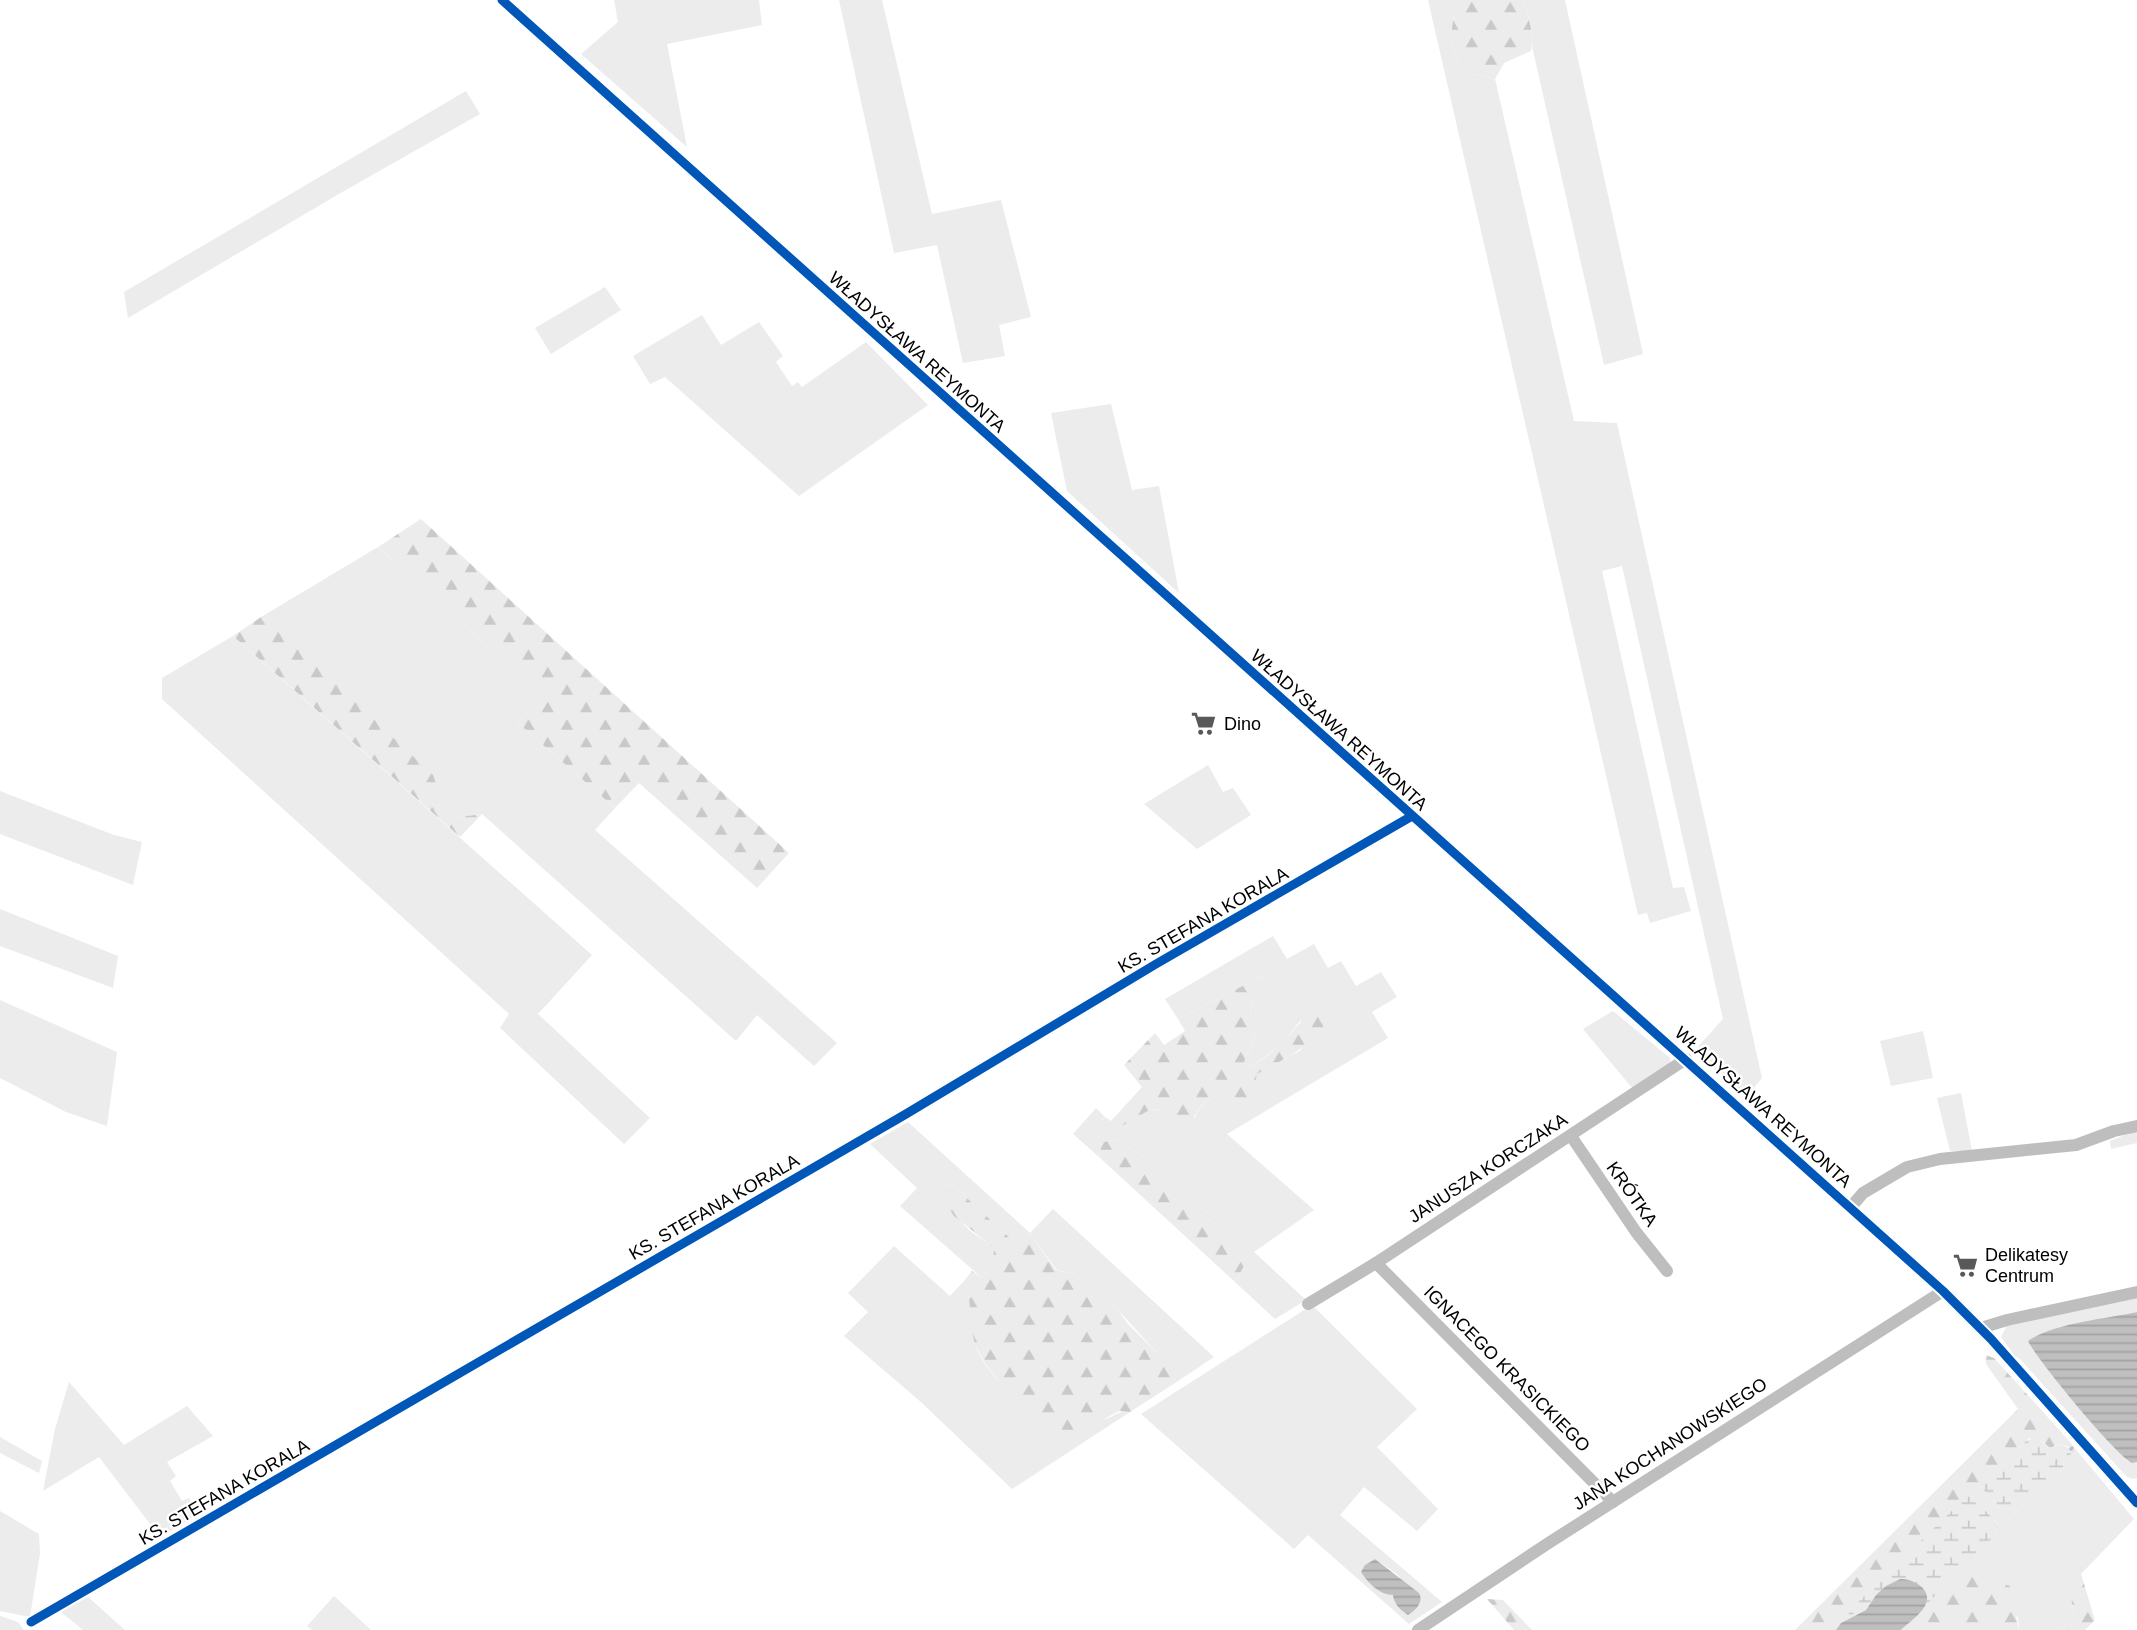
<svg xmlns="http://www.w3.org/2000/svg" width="2137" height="1630" font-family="Arial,sans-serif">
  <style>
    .grass { fill: #ececec; fill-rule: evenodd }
    .forest { fill: url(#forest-firs) }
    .wetland { fill: url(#wetland-marsh) }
    .water { fill: url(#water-rules) }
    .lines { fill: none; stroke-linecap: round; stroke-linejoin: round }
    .stream { stroke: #bfbfbf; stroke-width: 3.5 }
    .minor { stroke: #bebebe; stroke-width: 12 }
    .cycleway-casing { stroke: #fff; stroke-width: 13 }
    .cycleway { stroke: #0057b8; stroke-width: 9 }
    .labels { text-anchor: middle; stroke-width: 5; stroke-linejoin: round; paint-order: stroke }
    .street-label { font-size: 18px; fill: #000; stroke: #fff }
    .poi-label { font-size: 18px; fill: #000; stroke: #fff; text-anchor: start }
  </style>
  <defs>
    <pattern id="forest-firs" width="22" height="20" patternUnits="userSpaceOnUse" patternTransform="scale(1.75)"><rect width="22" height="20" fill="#ececec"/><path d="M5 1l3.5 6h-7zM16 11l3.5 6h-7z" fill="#c9c9c9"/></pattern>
    <pattern id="wetland-marsh" width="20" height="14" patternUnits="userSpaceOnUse" patternTransform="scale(1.75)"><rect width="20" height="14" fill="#ececec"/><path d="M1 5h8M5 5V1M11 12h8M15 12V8" fill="none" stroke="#c9c9c9"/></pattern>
    <pattern id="water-rules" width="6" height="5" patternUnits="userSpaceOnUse" patternTransform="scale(1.75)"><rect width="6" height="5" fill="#bfbfbf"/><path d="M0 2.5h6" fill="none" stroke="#a2a2a2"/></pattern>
  </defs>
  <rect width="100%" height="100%" fill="#fff"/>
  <!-- grass -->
  <g class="grass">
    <polygon points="614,0 759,0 762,25 667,44 687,147 581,54 618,22"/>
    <polygon points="839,0 882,0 932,214 1001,200 1031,317 999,325 1005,356 963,363 937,245 894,253"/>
    <polygon points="1428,0 1446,0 1449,2 1454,14 1450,41 1461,70 1495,79 1574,421 1617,423 1762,1078 1747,1096 1694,1051 1723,1019 1622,566 1602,571 1673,888 1684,887 1691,911 1650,923 1647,913 1638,915"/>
    <polygon points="1524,0 1565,0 1643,354 1604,365 1532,46 1531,24"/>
    <polygon points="466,91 480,114 344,191 128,318 124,292"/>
    <polygon points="605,287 621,310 551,354 535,328"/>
    <polygon points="702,315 721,345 759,322 783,356 776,362 792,386 798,382 802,387 866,342 928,405 799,496 665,377 650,384 633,356"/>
    <polygon points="1111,404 1132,490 1159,486 1179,593 1067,491 1051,413"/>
    <polygon points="378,547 541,695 518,723 615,808 595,830 837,1043 814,1066 757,1015 736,1041 482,814 460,817 438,805 438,789 261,617"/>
    <polygon points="233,636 592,955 538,1014 650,1118 624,1144 500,1028 509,1014 162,699 162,678"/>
    <polygon points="1208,765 1223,792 1233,788 1251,815 1197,849 1144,804"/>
    <polygon points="0,791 114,835 142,842 133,885 0,834"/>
    <polygon points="0,909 118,956 113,988 0,946"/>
    <path d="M1273,936L1287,959L1314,944L1328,968L1341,961L1356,986L1381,972L1397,997L1372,1012L1388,1038L1227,1134L1314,1210L1254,1252L1306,1300L1275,1319L1235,1282L1244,1266L1214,1217L1191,1201L1146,1158L1117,1140L1102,1142L1099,1157L1073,1134L1096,1108L1105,1117L1101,1120L1118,1128L1151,1109L1195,1118C1201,1102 1208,1100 1223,1095L1229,1104L1255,1084L1257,1074L1301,1050V1020L1283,1043L1251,1067L1244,1063C1250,1042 1262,1034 1250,1012L1254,1001L1265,986L1262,976L1178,1019L1165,999Z"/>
    <polygon points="0,1000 117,1052 107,1126 66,1112 0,1078"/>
    <polygon points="1613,1011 1670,1058 1670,1063 1633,1089 1583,1029"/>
    <polygon points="1923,1031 1933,1078 1891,1086 1880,1041"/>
    <polygon points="1961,1093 1972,1151 1950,1151 1937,1098"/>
    <path d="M908,1122L1030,1233L1053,1209L1214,1357L1169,1387L1178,1376L1118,1310L1073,1274L1057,1270L1030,1234L1011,1239L953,1185L941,1186C943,1202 962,1226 976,1235C983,1240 988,1242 994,1248L993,1259L982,1278L900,1206L917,1188L870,1144Z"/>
    <polygon points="2137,1130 2137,1143 2111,1149 2110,1141"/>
    <path d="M894,1246L950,1296L964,1281C974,1303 968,1327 977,1349C984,1365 1000,1385 1014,1395C1025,1403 1086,1419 1101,1419C1114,1420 1113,1410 1130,1412L1012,1489L922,1403L844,1336L868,1312L848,1293Z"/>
    <polygon points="2137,1295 2137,1312 2063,1328 2028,1341 2068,1393 2128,1461 2137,1462 2137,1478 2133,1479 2127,1477 2020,1359 2015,1356 2001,1337 2007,1325"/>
    <path d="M1312,1305L1417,1409L1377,1447L1438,1509L1417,1531L1364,1487L1340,1515L1442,1602L1409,1624L1308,1535L1294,1549L1141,1414ZM1375,1559L1397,1574L1420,1604L1411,1613H1404L1394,1602L1393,1595L1389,1594L1365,1565Z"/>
    <polygon points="69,1382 124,1445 187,1406 213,1436 167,1462 176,1476 170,1481 182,1501 189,1498 198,1515 160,1537 99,1457 43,1491 55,1429"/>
    <polygon points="2063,1434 2134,1519 2081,1574 2070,1577 2073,1612 2062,1630 2019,1630 2018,1618 1986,1580 1975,1554 1996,1534 1998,1524 1972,1496 1966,1497 1979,1485 2009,1518 2057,1476 2064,1467 2063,1461 2069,1447 2061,1444 2055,1446"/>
    <polygon points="0,1437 42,1461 39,1473 0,1453"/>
    <polygon points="0,1511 39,1534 40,1553 30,1617 0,1611"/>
    <polygon points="334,1596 371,1630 312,1630 307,1626"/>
    <polygon points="88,1597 125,1630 83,1630 61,1612"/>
    <polygon points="0,1616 18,1622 24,1630 0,1630"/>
  </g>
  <!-- forest -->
  <g class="forest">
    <path d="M1446,0H1524C1529,18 1534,33 1531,51L1504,63L1495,79L1461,70L1450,41L1454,14Z"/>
    <polygon points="421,519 789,853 757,888 639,783 615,808 518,723 541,695 378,547"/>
    <polygon points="261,617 301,651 433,775 438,789 438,805 460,817 482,814 460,837 233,636"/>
    <path d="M1262,976L1265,986L1254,1001L1250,1011C1262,1034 1250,1041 1244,1063L1251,1067C1261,1060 1273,1052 1282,1043C1300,1026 1302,1013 1329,1006L1333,1012C1311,1048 1293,1054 1257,1074L1255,1084L1265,1087C1260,1106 1251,1109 1235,1118L1227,1116L1229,1104L1223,1096C1193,1104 1204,1107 1187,1127L1167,1122L1162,1111L1151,1109L1112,1132L1098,1124L1105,1117L1111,1121L1142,1087L1124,1065L1155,1033L1164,1045L1185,1031L1178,1019Z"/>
    <polygon points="1117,1140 1146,1158 1191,1201 1214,1217 1242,1255 1244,1266 1235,1282 1099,1157 1102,1142"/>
    <path d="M953,1185L1011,1239L1030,1234L1056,1270L1073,1274L1118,1310L1128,1324L1179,1375L1169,1387L1130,1412L1119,1411L1095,1424L1086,1419L1079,1430L1066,1438C1039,1428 990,1377 978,1350C967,1329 974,1303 964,1281L972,1271L982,1278L993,1259L994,1248L954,1216L943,1200L940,1186Z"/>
    <polygon points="1986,1355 1994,1358 2063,1434 2055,1446 2050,1448 2043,1442 2029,1438 2026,1441 1861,1599 1836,1630 1795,1630 2018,1409 1986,1364"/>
    <polygon points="1975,1554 1986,1579 2010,1586 2019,1630 1901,1630"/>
    <polygon points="2081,1574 2095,1620 2085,1630 2062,1630 2073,1612 2069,1577"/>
    <polygon points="1487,1599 1503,1600 1532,1630 1514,1630"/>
  </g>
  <!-- wetland -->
  <g class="wetland">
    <polygon points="2035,1437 2050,1448 2061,1444 2074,1451 2063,1461 2064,1467 2057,1476 2009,1518 1979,1485 2026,1441"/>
    <polygon points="1972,1496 1998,1524 1996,1534 1926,1605 1926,1597 1876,1595 1866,1610 1841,1623 1861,1599 1966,1497"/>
  </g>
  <!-- water -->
  <g class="water">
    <path d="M2137,1312V1462L2132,1463C2114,1453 2038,1361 2028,1341C2054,1323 2105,1319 2137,1312Z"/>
    <path d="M1375,1559L1419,1593C1424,1602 1416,1610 1408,1615C1401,1611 1393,1603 1393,1595C1380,1595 1368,1583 1361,1572L1365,1565Z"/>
    <path d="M1900,1579C1913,1578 1934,1590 1925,1606C1920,1615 1908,1623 1901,1630H1836L1841,1623L1866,1610L1876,1595L1886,1586Z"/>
  </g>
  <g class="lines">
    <!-- stream -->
    <polyline class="stream" points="2071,1449 2072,1448"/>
    <!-- minor -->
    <g class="minor">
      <polyline points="502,0 1943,1291 1991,1339 2137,1503"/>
      <polyline points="1571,1136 1636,1232 1667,1271"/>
      <polyline points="1851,1207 1863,1193 1907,1167 1940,1159 2076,1145 2114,1131 2137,1126"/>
      <polyline points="1376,1263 1613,1502"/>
      <polyline points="1308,1304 1376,1263 1686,1059"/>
      <polyline points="1981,1328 2007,1320 2137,1292"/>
      <polyline points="31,1622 906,1114 1156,964 1412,816"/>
      <polyline points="1418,1630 1547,1544 1943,1291"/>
    </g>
    <defs>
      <g id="cycleway">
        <polyline points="502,0 1943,1291 1991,1339 2137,1503"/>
        <polyline points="31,1622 906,1114 1156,964 1412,816"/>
      </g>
    </defs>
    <!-- cycleway casing -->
    <use href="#cycleway" class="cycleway-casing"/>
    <!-- cycleway -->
    <use href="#cycleway" class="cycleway"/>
  </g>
  <!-- icons -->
  <defs>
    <symbol id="supermarket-bare" viewBox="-9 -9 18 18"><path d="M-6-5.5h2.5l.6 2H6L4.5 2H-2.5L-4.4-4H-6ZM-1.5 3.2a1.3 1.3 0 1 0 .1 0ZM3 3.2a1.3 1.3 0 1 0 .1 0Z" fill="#595959" stroke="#fff" stroke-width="2.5" paint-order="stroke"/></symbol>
  </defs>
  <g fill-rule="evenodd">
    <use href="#supermarket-bare" x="1186" y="706" width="35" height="35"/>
    <use href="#supermarket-bare" x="1948" y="1248" width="35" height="35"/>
  </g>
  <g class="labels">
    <!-- street labels -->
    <g class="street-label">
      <text transform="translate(917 352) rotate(42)" y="6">WŁADYSŁAWA REYMONTA</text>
      <text transform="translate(1339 730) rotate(42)" y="6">WŁADYSŁAWA REYMONTA</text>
      <text transform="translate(1203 920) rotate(-30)" y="6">KS. STEFANA KORALA</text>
      <text transform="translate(1763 1107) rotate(42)" y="6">WŁADYSŁAWA REYMONTA</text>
      <text transform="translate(1488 1168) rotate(-33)" y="6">JANUSZA KORCZAKA</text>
      <text transform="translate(1632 1194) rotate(55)" y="6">KRÓTKA</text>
      <text transform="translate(714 1207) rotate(-30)" y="6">KS. STEFANA KORALA</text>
      <text transform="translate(1507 1369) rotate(45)" y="6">IGNACEGO KRASICKIEGO</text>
      <text transform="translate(1670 1444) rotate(-33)" y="6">JANA KOCHANOWSKIEGO</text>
      <text transform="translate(224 1492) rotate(-30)" y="6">KS. STEFANA KORALA</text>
    </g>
    <!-- poi labels -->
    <g class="poi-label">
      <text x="1224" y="730">Dino</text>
      <text x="1985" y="1261">Delikatesy<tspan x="1985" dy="21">Centrum</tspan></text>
    </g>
  </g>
</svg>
